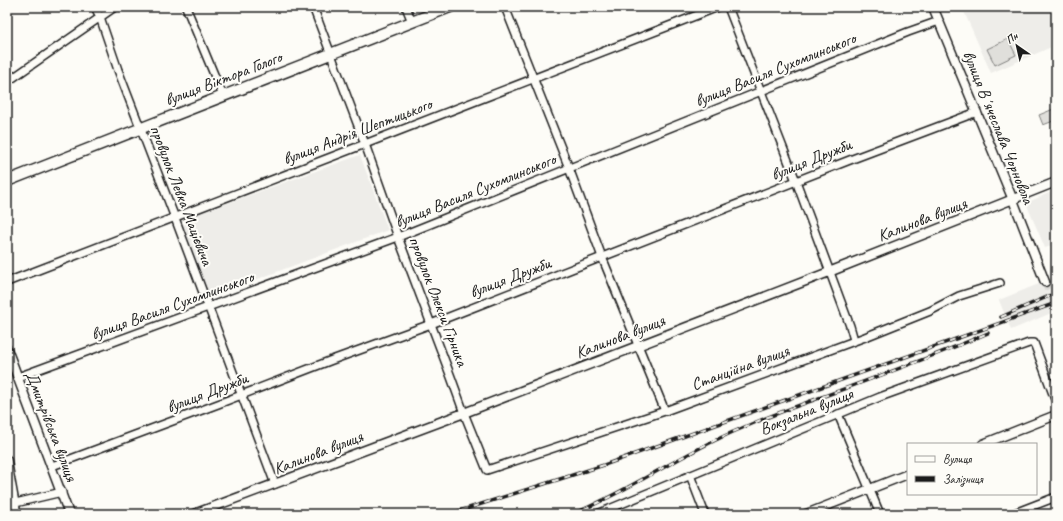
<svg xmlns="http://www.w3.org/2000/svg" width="1063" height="521" font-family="Caveat,sans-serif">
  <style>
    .built { fill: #eeede9 }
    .green { fill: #e0dfdb; stroke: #7e7e7c }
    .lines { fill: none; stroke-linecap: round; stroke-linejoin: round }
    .tertiary-tunnel { stroke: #dbdad6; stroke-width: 8; stroke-dasharray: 8 4; stroke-linecap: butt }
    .minor-casing { stroke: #1c1c1c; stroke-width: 10 }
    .tertiary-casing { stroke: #1c1c1c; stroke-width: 11 }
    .primary-casing { stroke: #1c1c1c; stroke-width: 13 }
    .minor { stroke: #fdfcf7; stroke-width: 7 }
    .tertiary { stroke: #fdfcf7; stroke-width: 8 }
    .primary { stroke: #fdfcf7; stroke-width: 10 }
    .rail-casing { stroke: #1c1c1c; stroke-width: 3.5 }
    .rail { stroke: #fdfcf7; stroke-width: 2; stroke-dasharray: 6; stroke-linecap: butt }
    .labels { text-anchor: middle; stroke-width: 4; stroke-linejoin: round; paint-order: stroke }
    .street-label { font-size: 17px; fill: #1c1c1c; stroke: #fdfcf7 }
  </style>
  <rect width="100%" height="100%" fill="#fdfcf7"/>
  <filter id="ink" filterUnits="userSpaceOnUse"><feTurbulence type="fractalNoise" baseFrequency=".025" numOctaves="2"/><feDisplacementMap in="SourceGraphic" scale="8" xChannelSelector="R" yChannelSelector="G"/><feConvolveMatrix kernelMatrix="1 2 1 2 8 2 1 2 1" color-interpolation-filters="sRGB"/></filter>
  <g filter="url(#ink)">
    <!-- built -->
    <g class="built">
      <polygon points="962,7 1056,7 1056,45 991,73"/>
      <polygon points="360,155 388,230 210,297 183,225 191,222 189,217"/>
      <polygon points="1056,190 1056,244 1045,248 1026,203"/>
      <polygon points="1056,277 1056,311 1011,330 999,300"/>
    </g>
    <!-- green -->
    <g class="green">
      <polygon points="1008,39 1016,55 995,65 987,49"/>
      <polygon points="1056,108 1056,120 1043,125 1039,115"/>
    </g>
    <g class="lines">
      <!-- tertiary-tunnel -->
      <polyline class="tertiary-tunnel" points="1045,282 1056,308"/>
      <defs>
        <g id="minor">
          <polyline points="95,7 100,17 118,70 175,218 275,484"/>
          <polyline points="186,7 223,96"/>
          <polyline points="313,7 365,144 398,237 451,377 464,413 487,470 665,411 865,337 930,311 959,296 1000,283"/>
          <polyline points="406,7 412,22"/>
          <polyline points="505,7 569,168 602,257 665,411"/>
          <polyline points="728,7 796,181 850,326 854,340"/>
          <polyline points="7,82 115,7"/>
          <polyline points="7,282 365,144 718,7"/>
          <polyline points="18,377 398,237 908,32 939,21"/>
          <polyline points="838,414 880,514"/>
          <polyline points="7,459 17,514"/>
          <polyline points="52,466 218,404 332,360 431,324 855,158 977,112"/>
          <polyline points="690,475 705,514"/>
          <polyline points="7,505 62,492"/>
          <polyline points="597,514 880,397 1029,343 1034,343 1056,402"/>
          <polyline points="1012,514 1056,497"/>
        </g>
        <g id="tertiary">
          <polyline points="933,7 1013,200 1045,282"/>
          <polyline points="7,349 69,514"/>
          <polyline points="983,444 1056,415"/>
          <polyline points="194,514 464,413 829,272 1056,182"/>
          <polyline points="806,514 908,474"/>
        </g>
        <polyline id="primary" points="7,181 450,7"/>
      </defs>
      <!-- minor casing -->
      <use href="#minor" class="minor-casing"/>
      <!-- tertiary casing -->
      <use href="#tertiary" class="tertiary-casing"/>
      <!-- primary casing -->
      <use href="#primary" class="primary-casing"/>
      <!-- minor -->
      <use href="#minor" class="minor"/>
      <!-- tertiary -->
      <use href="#tertiary" class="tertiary"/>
      <!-- primary -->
      <use href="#primary" class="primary"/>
      <defs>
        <g id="rail">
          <polyline points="1001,317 1056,293"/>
          <polyline points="450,514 604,465 1056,303"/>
          <path d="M573,514C631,490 682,453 740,429C766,417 792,408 819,398C876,377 933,357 988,333"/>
        </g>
      </defs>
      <!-- rail casing -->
      <use href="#rail" class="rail-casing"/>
      <!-- rail -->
      <use href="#rail" class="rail"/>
    </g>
  </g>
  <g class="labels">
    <!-- street labels -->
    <g class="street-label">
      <text transform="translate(775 69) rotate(-22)" y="6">вулиця Василя Сухомлинського</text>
      <text transform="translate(223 78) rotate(-21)" y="6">вулиця Віктора Голого</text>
      <text transform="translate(999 127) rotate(68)" y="6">вулиця Вʼячеслава Чорновола</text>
      <text transform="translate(357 131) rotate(-21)" y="6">вулиця Андрія Шептицького</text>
      <text transform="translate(811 159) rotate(-22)" y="6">вулиця Дружби</text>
      <text transform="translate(475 190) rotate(-22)" y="6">вулиця Василя Сухомлинського</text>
      <text transform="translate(182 195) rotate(69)" y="6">провулок Левка Мацієвича</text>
      <text transform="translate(922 219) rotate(-21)" y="6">Калинова вулиця</text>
      <text transform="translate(510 277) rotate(-21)" y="6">вулиця Дружби</text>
      <text transform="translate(439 301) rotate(69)" y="6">провулок Олекси Гірника</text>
      <text transform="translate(172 305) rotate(-20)" y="6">вулиця Василя Сухомлинського</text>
      <text transform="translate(620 336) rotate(-21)" y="6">Калинова вулиця</text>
      <text transform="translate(740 367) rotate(-20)" y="6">Станційна вулиця</text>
      <text transform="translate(207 392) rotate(-21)" y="6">вулиця Дружби</text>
      <text transform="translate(806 411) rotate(-22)" y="6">Вокзальна вулиця</text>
      <text transform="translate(52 426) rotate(69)" y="6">Дмитрівська вулиця</text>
      <text transform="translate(318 452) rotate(-21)" y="6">Калинова вулиця</text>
    </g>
  </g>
  <!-- margin -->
  <rect width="1063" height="521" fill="none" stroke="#fdfcf7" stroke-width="24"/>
  <rect x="12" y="12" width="1039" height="497" fill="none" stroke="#1c1c1c" stroke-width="1.5" filter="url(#ink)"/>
  <!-- legend -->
  <rect x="907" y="443" width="130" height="52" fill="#fdfcf7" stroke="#a3a29f"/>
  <rect x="915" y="456" width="20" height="6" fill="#fdfcf7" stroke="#a3a29f"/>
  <text x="943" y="463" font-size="12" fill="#1c1c1c">Вулиця</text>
  <rect x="915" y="476" width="20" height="6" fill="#1c1c1c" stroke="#a3a29f"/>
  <text x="943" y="483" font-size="12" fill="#1c1c1c">Залізниця</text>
  <!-- north arrow -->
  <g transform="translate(1017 46) rotate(326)" stroke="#fdfcf7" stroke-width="3" paint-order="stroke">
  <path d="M0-3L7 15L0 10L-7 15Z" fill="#1c1c1c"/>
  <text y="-6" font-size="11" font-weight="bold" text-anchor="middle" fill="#1c1c1c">Пн</text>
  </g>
</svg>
